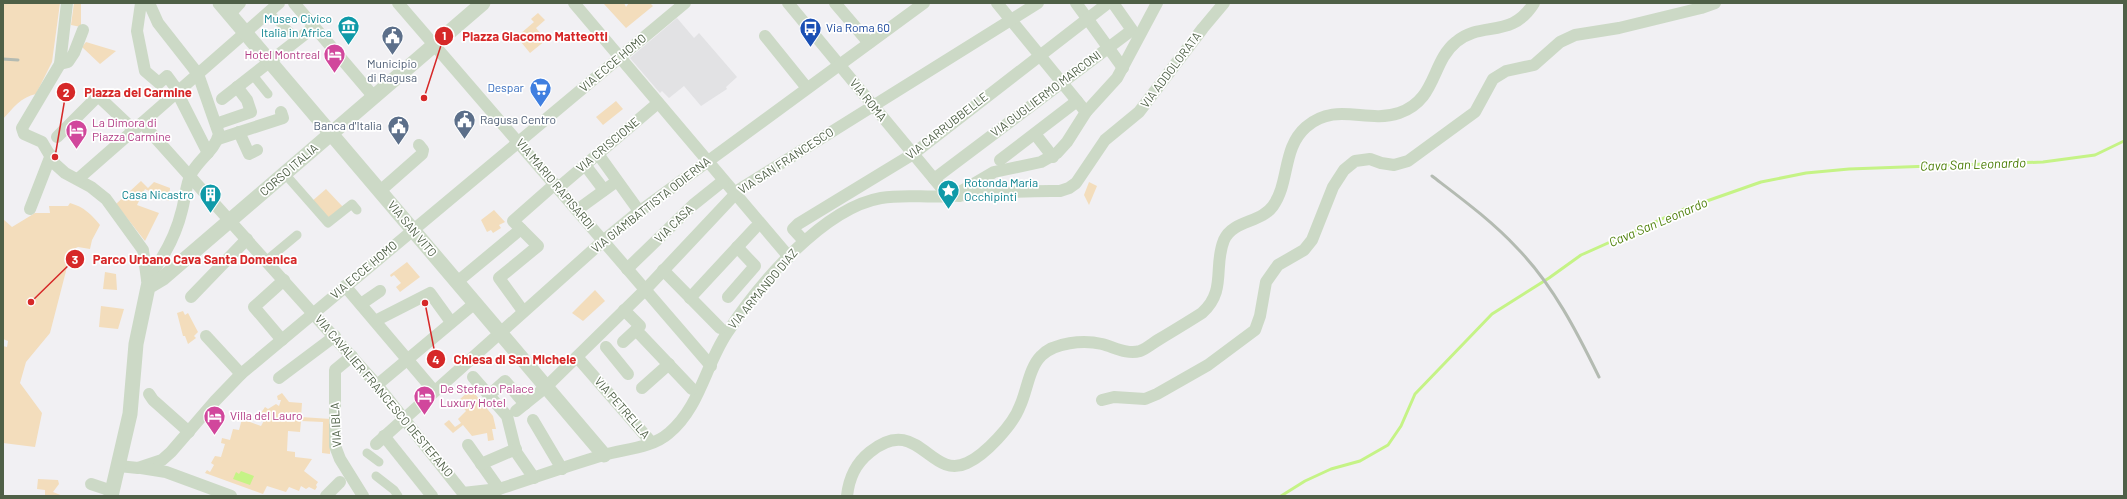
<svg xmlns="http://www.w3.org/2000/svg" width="2127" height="499" font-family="Barlow,sans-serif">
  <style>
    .education { fill: #e2e2e4 }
    .green { fill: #f3ddbc }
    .water { fill: #c5f386 }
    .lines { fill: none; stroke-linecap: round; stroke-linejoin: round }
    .stream { stroke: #c5f386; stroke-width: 3 }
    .pedestrian { stroke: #ccd9c6; stroke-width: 9 }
    .minor { stroke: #ccd9c6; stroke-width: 12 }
    .tertiary { stroke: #ccd9c6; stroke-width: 15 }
    .rail { stroke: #b4bbb2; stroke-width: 3 }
    .labels { text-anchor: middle; stroke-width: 3.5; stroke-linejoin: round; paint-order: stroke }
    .culture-label { font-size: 12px; fill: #0d838f; stroke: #fff; text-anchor: end }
    .transit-label { font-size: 12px; fill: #164399; stroke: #fff; text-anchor: start }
    .hotel-label { font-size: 12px; fill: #b23c85; stroke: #fff; text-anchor: start }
    .street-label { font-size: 12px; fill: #4f6047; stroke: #fff }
    .service-label { font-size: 12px; fill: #4e5e75; stroke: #fff }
    .shop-label { font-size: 12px; fill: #366cbe; stroke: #fff; text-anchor: end }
    .water-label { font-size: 13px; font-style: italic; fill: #4c7e07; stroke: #fff }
    .leader { fill: none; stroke: #d62828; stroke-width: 1.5 }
    .callout-dot { fill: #d62828; stroke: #fff; stroke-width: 1.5 }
    .mark-label { font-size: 12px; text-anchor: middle; font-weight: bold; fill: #fff }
    .callout-label { font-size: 13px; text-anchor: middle; font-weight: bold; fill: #d62828; stroke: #fff; stroke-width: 3.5; stroke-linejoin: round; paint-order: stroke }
  </style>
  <rect width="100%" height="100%" fill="#f1f0f3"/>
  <!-- education -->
  <polygon class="education" points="677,18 694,38 699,33 737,77 726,87 727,89 701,106 684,86 669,98 662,91 660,93 630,58"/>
  <!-- green -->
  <g class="green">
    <path d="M3,3H60L52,62L36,94C21,97 13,108 3,119Z"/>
    <polygon points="74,3 81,3 81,27 71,25"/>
    <polygon points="606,3 624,3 626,7 629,3 650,3 653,6 626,28 604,4"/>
    <polygon points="538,13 545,20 536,28 546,40 530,53 521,42 523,39 520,34 534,22 531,19"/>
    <polygon points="86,42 116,51 100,64 82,47"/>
    <polygon points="616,101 623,109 603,125 596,117"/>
    <polygon points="141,181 148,188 154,182 170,188 169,201 145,189 137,205 159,213 145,241 116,204"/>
    <polygon points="1089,182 1097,186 1089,205 1084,195"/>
    <polygon points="326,189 343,207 327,220 311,202"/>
    <path d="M70,203C84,207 91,214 100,225L92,240L90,249L78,247L69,251L66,271L50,333L26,362L20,383L42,413L35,447L3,443V346L7,347L8,341L3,339V219L12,227L35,213H50L49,206H68Z"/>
    <polygon points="494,210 505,222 499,225 501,228 493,233 491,230 487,232 481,220"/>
    <polygon points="407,262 420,277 400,292 396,287 401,283 394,275 391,277 390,275"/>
    <polygon points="105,272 116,274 117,290 103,289"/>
    <polygon points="595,290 605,301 583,321 572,313"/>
    <polygon points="101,306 124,309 118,329 99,327"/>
    <polygon points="183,311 185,315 188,313 198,332 194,336 196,338 188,344 185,336 183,336 177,313"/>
    <polygon points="471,389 493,416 496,429 492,429 494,440 488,441 487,433 472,436 463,425 453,433 444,424 449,420 455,427 461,423 458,419 466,411 458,401"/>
    <polygon points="282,393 289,402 302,403 301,417 331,419 330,454 322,453 323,422 301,421 300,432 288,431 287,451 295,452 295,457 312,459 304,471 318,482 316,485 317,487 315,490 309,487 306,489 301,486 299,491 289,487 286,492 267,486 263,494 205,473 207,470 210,472 214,465 211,463 215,456 221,457 225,444 221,443 222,438 230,440 233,429 239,430 242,419 261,426 266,417 261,413 265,407 268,409 276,404 279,406 281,400 278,400 277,396"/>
    <polygon points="38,479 58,480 59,484 53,492 63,496 45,496 45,490 37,489"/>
  </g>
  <!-- water -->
  <polygon class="water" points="241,471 254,476 250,485 233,479 236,472 239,474"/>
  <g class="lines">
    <!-- stream -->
    <polyline class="stream" points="1281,496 1305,481 1331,469 1360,461 1388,445 1401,426 1415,394 1492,314 1549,278 1581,255 1684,209 1761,182 1806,173 1849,169 2043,162 2095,155 2124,141"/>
    <!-- pedestrian -->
    <g class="pedestrian">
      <polyline points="268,12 298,39"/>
      <polyline points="252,74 268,94"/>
      <polyline points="285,174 328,223 352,204 357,210"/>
      <polyline points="267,260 297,235"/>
      <polyline points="367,453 379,462"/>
      <polyline points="376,476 394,490 398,496"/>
    </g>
    <!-- minor -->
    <g class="minor">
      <polyline points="67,3 60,64 22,128 24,134 42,142 55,164 65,173 91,187 106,199 143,250 148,287"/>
      <polyline points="141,3 137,31 145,71 159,83 167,76 178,91"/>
      <polyline points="294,3 374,97"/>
      <polyline points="398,3 711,366"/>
      <polyline points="574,3 789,257"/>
      <polyline points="788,3 949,197"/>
      <polyline points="835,3 869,43"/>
      <polyline points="997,3 1086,112"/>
      <polyline points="1076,3 1123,68"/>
      <polyline points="230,14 240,3"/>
      <polyline points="765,36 807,88"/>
      <polyline points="60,64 68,62 74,53 83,30"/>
      <polyline points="177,92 208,153"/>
      <polyline points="222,99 314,27"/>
      <path d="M142,123L377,385L463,493L499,489C534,478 569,465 604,455C625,449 652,448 669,433C700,407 705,366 727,333C758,285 823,208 881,198C904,194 927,198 950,196C986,194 1023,190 1060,191L1069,188L1076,183L1105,140L1139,112L1203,28L1224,3"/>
      <polyline points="216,124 251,112 247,100 237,87"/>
      <polyline points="239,132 249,154 257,150"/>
      <polyline points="1035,134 1053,157"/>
      <polyline points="57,137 98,96 134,130"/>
      <polyline points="218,139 283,118 281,112"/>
      <polyline points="598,154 639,211"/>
      <polyline points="1000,160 1077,101"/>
      <polyline points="585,165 604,190"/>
      <polyline points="78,179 279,3"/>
      <polyline points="934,179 1132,30 1113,3"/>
      <polyline points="558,188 658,103"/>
      <polyline points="380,191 422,154 423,150 419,145"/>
      <polyline points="959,196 960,192 994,172 1041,162 1057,153 1067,142 1086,112 1117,78 1157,3"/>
      <polyline points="30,209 51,155"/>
      <polyline points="577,210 617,181"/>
      <polyline points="804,241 793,229 798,224 913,154 1108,3"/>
      <polyline points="627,269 693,205 723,181"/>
      <polyline points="663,270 720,328"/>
      <path d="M147,279C163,259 176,235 182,210C185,199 186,184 191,174C199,159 215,150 219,134L198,74L158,23L149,3"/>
      <polyline points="457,282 521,229"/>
      <polyline points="345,286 434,391"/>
      <polyline points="191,297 247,239"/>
      <polyline points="728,297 755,266 737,247"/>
      <polyline points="690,298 755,228"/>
      <polyline points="361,304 380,291"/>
      <polyline points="624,310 640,326 636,330 692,389"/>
      <polyline points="523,311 499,278 538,246 513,221 555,184"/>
      <polyline points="375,321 430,293 451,322"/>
      <polyline points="206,336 241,374"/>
      <polyline points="282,340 254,307 284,280"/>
      <polyline points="623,342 636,330"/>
      <polyline points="606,347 628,374"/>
      <polyline points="352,356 335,370 335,446 340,459 363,496"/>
      <polyline points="577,357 651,442"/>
      <polyline points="473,377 507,416 516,452 534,478"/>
      <polyline points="279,378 335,336"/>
      <polyline points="377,385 475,303"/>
      <polyline points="642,388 669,364"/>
      <polyline points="495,390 505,381 525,404"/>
      <polyline points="149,394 153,400 189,432"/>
      <polyline points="1102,400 1114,397 1145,399 1157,394 1208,365 1255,330 1260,316 1266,282 1278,265 1304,250 1312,240 1333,187 1344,170 1355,161 1370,159 1381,163 1394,165 1408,161 1475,112 1493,79 1506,71 1534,65 1560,42 1575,35 1619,28 1701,8 1715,3"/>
      <polyline points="516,411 546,387 645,290 740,189 1038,3"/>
      <polyline points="533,420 562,469"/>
      <polyline points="384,436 432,496"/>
      <polyline points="376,444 603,241 636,214 924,3"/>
      <polyline points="468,445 499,489"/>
      <polyline points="481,464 516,449"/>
      <polyline points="119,466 138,468 162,460 171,452 215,401 241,374 685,3"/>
      <polyline points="141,468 166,472 231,496"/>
      <polyline points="91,484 112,491"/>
      <polyline points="326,496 340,482"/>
      <path d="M847,496C849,478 855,464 870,452C918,413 930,481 967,463C985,455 1013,425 1020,406C1027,391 1029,368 1041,356C1054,342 1084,340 1102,344C1114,347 1127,355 1140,351C1146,349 1153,343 1158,340C1173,331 1188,322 1202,313C1227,291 1213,266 1224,240C1233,220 1261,223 1273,206C1290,182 1282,148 1306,127C1336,101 1366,124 1399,113C1437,100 1431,62 1456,42C1482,20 1511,40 1534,3"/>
    </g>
    <!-- tertiary -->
    <g class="tertiary">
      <polyline points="220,3 604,455"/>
      <polyline points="111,496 130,414 136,344 148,287 163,278 483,3"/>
    </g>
    <!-- rail -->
    <g class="rail">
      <polyline points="3,59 18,60"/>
      <path d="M1432,176C1462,199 1492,221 1518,249C1553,285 1577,332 1599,377"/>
    </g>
  </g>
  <!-- icons -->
  <defs>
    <symbol id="museum-pin" viewBox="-11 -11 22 30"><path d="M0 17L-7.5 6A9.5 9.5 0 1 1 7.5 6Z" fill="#0f9aa8" stroke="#fff"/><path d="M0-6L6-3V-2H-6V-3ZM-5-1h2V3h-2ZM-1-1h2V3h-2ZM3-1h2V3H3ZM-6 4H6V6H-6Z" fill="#fff"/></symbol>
    <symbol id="bus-pin" viewBox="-11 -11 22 30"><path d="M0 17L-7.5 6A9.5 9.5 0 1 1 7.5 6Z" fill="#1a4fb4" stroke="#fff"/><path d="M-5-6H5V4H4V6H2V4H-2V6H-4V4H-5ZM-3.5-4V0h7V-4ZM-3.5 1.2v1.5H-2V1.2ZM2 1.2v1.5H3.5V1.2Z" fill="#fff"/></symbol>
    <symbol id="civic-pin" viewBox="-11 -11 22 30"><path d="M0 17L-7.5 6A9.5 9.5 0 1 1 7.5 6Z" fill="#5c6f8a" stroke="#fff"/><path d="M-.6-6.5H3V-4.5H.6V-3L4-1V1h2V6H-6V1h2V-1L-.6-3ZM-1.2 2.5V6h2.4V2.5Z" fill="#fff"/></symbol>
    <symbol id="hotel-pin" viewBox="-11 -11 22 30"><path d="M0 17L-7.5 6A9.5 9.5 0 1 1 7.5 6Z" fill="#d1479c" stroke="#fff"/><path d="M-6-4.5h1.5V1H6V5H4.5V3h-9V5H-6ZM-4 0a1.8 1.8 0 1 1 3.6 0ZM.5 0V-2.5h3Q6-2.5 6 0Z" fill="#fff"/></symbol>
    <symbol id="supermarket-pin" viewBox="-11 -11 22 30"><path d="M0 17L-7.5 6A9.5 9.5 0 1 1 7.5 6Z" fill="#3f7fe0" stroke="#fff"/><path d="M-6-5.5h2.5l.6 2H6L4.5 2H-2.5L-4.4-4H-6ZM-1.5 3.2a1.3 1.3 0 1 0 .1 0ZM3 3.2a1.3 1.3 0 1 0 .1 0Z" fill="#fff"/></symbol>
    <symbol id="sight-pin" viewBox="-11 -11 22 30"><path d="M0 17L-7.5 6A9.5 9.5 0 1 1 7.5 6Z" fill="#0f9aa8" stroke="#fff"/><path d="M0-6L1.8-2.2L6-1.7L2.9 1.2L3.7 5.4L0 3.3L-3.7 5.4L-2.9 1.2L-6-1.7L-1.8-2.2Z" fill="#fff"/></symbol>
    <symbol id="building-pin" viewBox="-11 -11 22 30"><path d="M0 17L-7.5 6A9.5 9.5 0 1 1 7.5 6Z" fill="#0f9aa8" stroke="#fff"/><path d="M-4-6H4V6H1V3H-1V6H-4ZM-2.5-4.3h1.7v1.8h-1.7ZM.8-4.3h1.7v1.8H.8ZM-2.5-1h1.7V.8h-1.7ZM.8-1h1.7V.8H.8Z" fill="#fff"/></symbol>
  </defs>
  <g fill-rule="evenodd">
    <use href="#museum-pin" x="336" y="14" width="25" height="34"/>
    <use href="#bus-pin" x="798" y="16" width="25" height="34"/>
    <use href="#civic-pin" x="380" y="24" width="25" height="34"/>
    <use href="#hotel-pin" x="322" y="42" width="25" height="34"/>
    <use href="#supermarket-pin" x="528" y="76" width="25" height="34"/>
    <use href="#civic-pin" x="452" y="108" width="25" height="34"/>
    <use href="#civic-pin" x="386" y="114" width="25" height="34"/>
    <use href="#hotel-pin" x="64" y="118" width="25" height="34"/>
    <use href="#sight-pin" x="936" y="178" width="25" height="34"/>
    <use href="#building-pin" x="198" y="182" width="25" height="34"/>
    <use href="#hotel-pin" x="412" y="384" width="25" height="34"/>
    <use href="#hotel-pin" x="202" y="404" width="25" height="34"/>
  </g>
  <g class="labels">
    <!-- culture labels -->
    <g class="culture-label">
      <text x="332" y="23">Museo Civico<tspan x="332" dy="14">Italia in Africa</tspan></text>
      <text x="964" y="187" text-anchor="start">Rotonda Maria<tspan x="964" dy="14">Occhipinti</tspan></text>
      <text x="194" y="199">Casa Nicastro</text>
    </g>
    <!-- transit labels -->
    <g class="transit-label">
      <text x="826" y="32">Via Roma 60</text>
    </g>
    <!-- hotel labels -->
    <g class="hotel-label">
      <text x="320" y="59" text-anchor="end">Hotel Montreal</text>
      <text x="92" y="127">La Dimora di<tspan x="92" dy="14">Piazza Carmine</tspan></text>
      <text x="440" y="393">De Stefano Palace<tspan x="440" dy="14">Luxury Hotel</tspan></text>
      <text x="230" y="420">Villa del Lauro</text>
    </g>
    <!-- street labels -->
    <g class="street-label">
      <text transform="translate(613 63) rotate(-40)" y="4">VIA ECCE HOMO</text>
      <text transform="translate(1171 70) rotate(-53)" y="4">VIA ADDOLORATA</text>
      <text transform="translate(1046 94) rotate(-37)" y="4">VIA GUGLIERMO MARCONI</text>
      <text transform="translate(868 100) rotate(51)" y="4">VIA ROMA</text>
      <text transform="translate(947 126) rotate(-38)" y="4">VIA CARRUBBELLE</text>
      <text transform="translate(608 145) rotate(-40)" y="4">VIA CRISCIONE</text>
      <text transform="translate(786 161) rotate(-33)" y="4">VIA SAN FRANCESCO</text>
      <text transform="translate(289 170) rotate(-41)" y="4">CORSO ITALIA</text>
      <text transform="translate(555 184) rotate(50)" y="4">VIA MARIO RAPISARDI</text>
      <text transform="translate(651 205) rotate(-38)" y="4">VIA GIAMBATTISTA ODIERNA</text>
      <text transform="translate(674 224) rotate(-44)" y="4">VIA CASA</text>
      <text transform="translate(412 229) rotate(50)" y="4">VIA SAN VITO</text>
      <text transform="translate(364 270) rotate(-40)" y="4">VIA ECCE HOMO</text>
      <text transform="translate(763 289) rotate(-50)" y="4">VIA ARMANDO DIAZ</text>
      <text transform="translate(384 396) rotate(50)" y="4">VIA CAVALIER FRANCESCO DESTEFANO</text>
      <text transform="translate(622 408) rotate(49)" y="4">VIA PETRELLA</text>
      <text transform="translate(336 425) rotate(-93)" y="4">VIA IBLA</text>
    </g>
    <!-- service labels -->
    <g class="service-label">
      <text x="392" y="68">Municipio<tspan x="392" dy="14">di Ragusa</tspan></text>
      <text x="480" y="124" text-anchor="start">Ragusa Centro</text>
      <text x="382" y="130" text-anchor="end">Banca d'Italia</text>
    </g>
    <!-- shop labels -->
    <g class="shop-label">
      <text x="524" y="92">Despar</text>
    </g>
    <!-- water labels -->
    <g class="water-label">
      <text transform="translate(1973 164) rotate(-2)" y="5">Cava San Leonardo</text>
      <text transform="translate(1658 222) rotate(-23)" y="5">Cava San Leonardo</text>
    </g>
  </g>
  <!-- callouts -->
  <path class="leader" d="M424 98L444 36M55 157L66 92M31 302L75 259M425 303L436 359"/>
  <g class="callout-dot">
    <circle cx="424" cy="98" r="4"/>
    <circle cx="55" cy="157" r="4"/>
    <circle cx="31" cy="302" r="4"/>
    <circle cx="425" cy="303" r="4"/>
    <circle cx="444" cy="36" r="10"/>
    <circle cx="66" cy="92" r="10"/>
    <circle cx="75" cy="259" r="10"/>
    <circle cx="436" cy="359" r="10"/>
  </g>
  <g class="mark-label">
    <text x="444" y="40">1</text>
    <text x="66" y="97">2</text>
    <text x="75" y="264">3</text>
    <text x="436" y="364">4</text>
  </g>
  <g class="callout-label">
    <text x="535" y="41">Piazza Giacomo Matteotti</text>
    <text x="138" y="97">Piazza del Carmine</text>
    <text x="195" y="264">Parco Urbano Cava Santa Domenica</text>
    <text x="515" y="364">Chiesa di San Michele</text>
  </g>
  <!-- border -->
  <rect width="2127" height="499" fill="none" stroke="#4f6047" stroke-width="8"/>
</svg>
